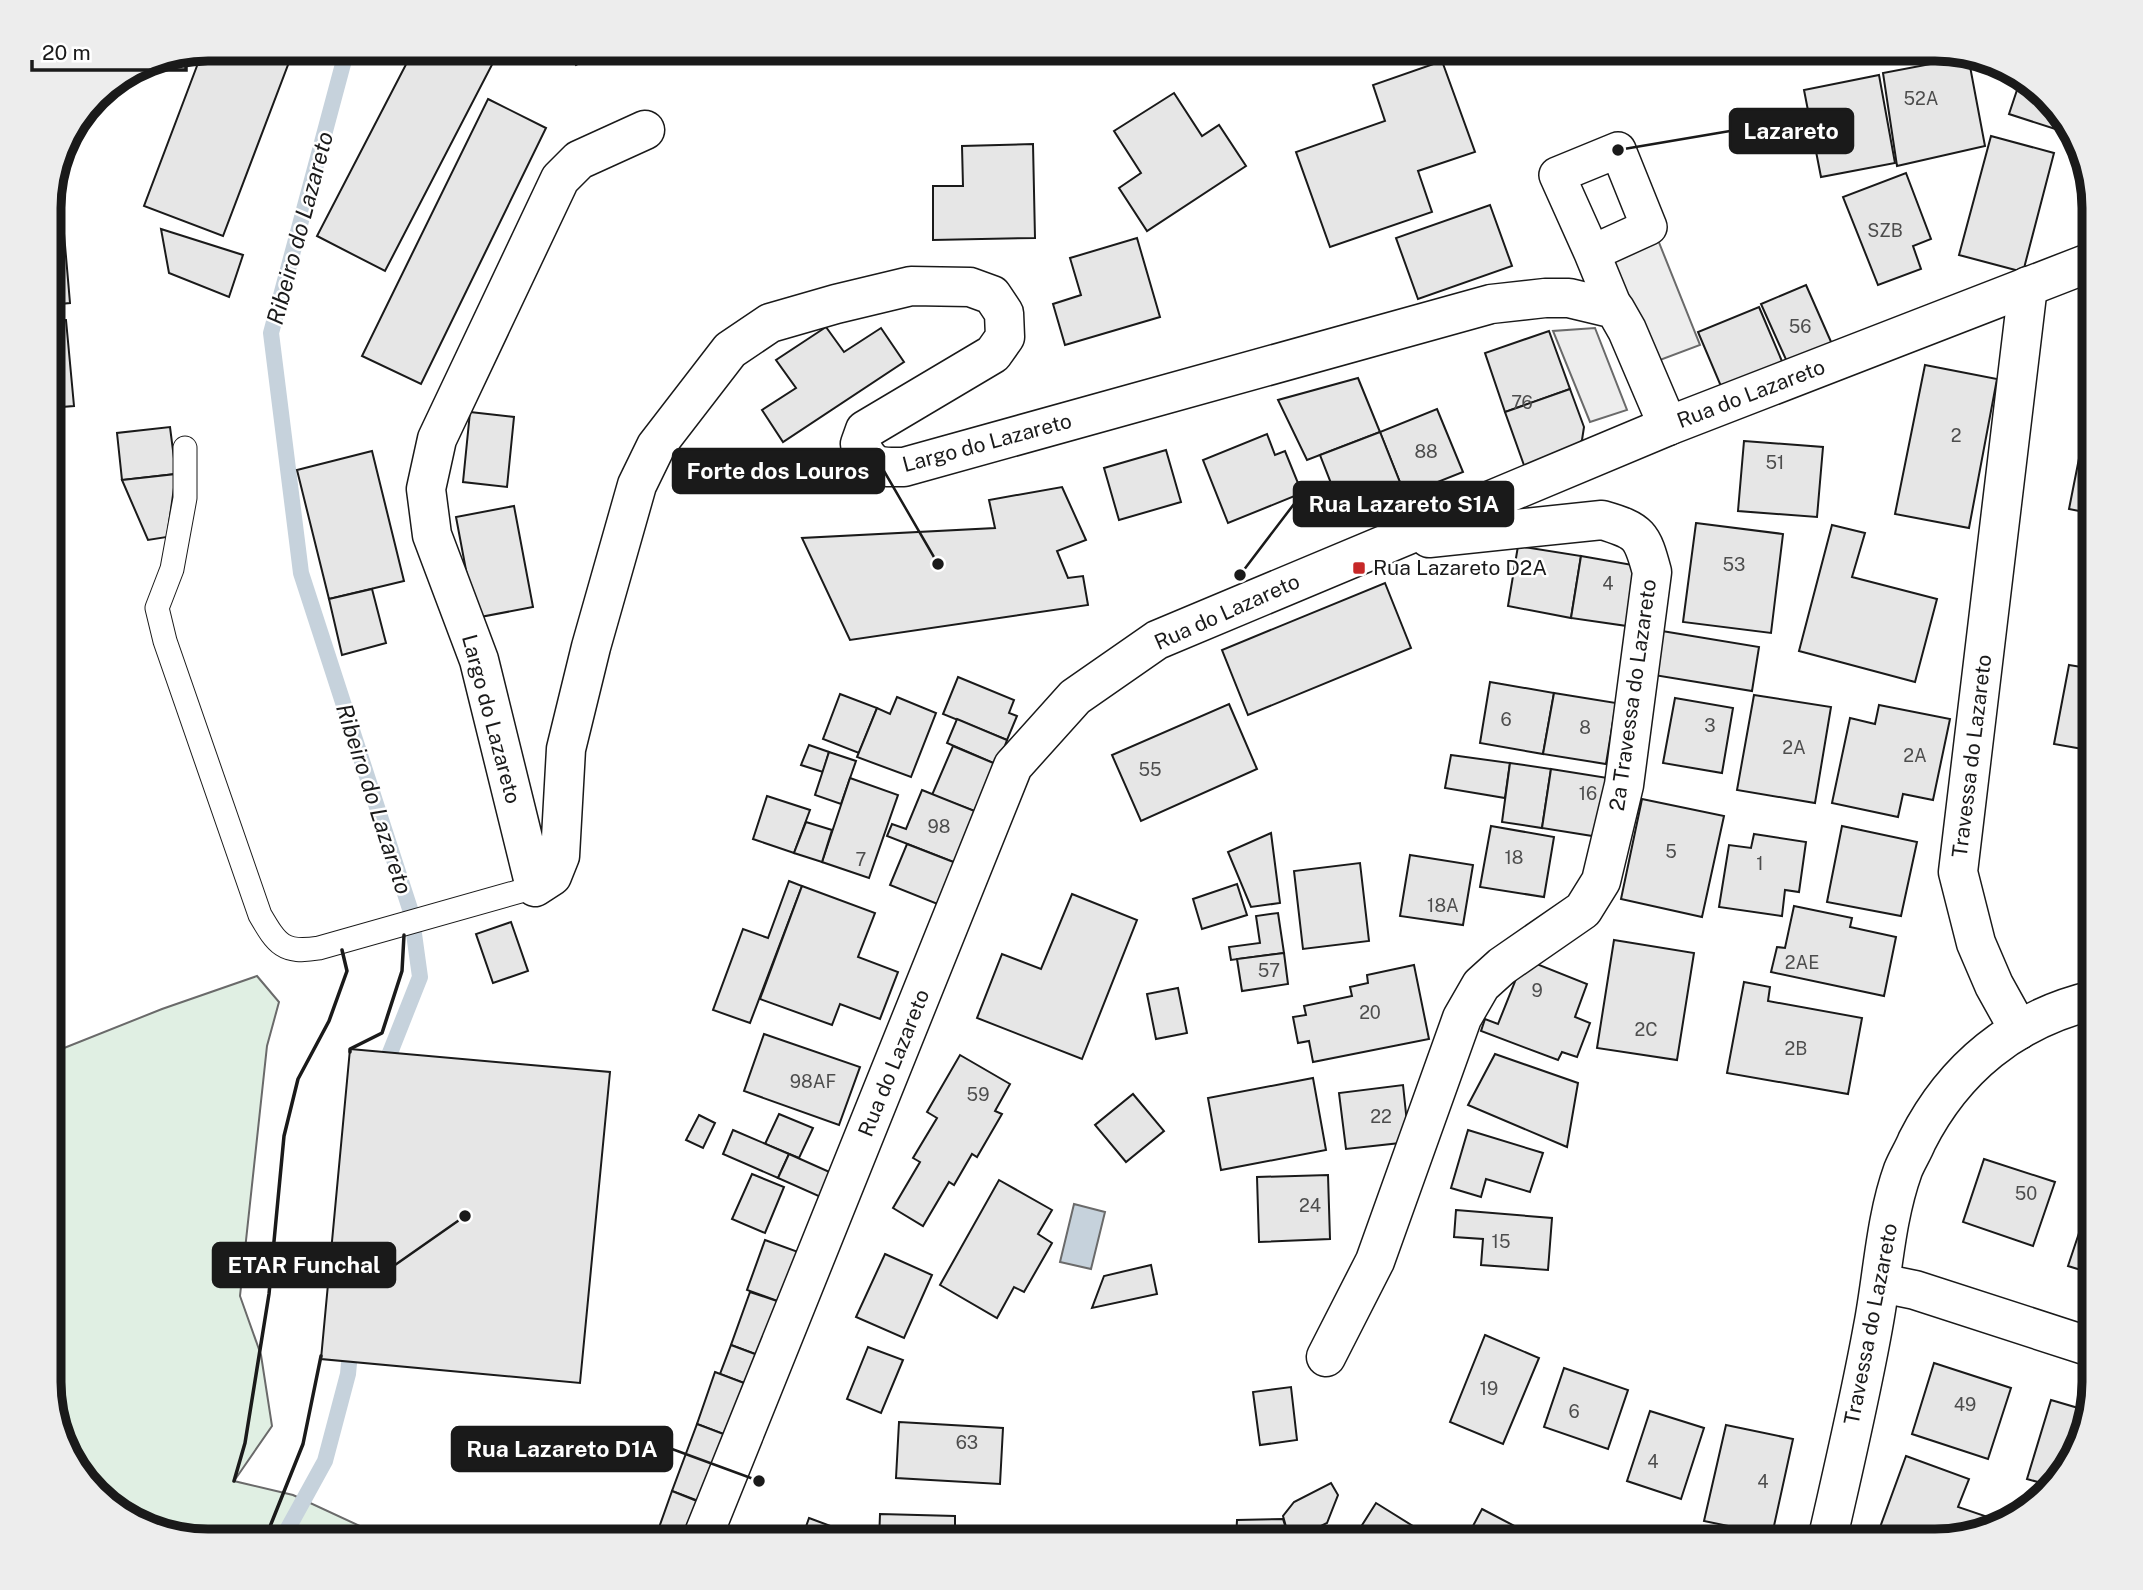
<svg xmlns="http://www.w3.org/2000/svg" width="2143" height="1590" font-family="'Public Sans',sans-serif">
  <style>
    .green { fill: #e0efe3; stroke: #6a6a6a; stroke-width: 2 }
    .parking { fill: #ededed; stroke: #6a6a6a; stroke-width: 2 }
    .water { fill: #c6d2dc; stroke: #6a6a6a; stroke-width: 2 }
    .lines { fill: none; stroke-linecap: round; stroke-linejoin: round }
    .stream { stroke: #c6d2dc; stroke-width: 16 }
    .building { fill: #e6e6e6; stroke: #1a1a1a; stroke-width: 2 }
    .service-casing { stroke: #1a1a1a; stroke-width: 25 }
    .pedestrian-casing { stroke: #1a1a1a; stroke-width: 38 }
    .minor-casing { stroke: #1a1a1a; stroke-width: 41 }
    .secondary-casing { stroke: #1a1a1a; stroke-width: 41 }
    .service { stroke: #fff; stroke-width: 23 }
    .pedestrian { stroke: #fff; stroke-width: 35 }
    .minor { stroke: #fff; stroke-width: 38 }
    .secondary { stroke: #fff; stroke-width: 38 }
    .wall { stroke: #1a1a1a; stroke-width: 3.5 }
    .poi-dot { fill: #c62828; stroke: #fff; stroke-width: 2.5 }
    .labels { text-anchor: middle; stroke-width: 5; stroke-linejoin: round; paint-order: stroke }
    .number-label { font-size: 18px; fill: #4d4d4d }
    .street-label { font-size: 21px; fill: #1a1a1a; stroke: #fff }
    .poi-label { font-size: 21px; fill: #1a1a1a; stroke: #fff; text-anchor: start }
    .water-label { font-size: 23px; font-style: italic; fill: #1a1a1a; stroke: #fff }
    .rim { fill: none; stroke: #1a1a1a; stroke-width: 9 }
    .leader { fill: none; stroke: #1a1a1a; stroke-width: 2.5 }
    .callout-dot { fill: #1a1a1a; stroke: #fff; stroke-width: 2.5 }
    .callout { fill: #1a1a1a; stroke: #1a1a1a; stroke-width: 2.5 }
    .callout-label { font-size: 23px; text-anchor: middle; font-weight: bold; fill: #fff }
  </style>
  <rect width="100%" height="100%" fill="#fff"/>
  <!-- green -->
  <polygon class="green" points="257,976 279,1002 267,1046 240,1296 261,1355 272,1426 234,1481 293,1495 362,1527 638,1529 631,1541 208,1541 111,1508 66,1453 49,1392 49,1054 162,1009"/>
  <!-- parking -->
  <g class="parking">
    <polygon points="1656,235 1700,345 1652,363 1608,254"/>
    <polygon points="1595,328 1627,410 1590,422 1553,331"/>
  </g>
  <!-- water -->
  <polygon class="water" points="1074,1204 1105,1212 1091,1269 1060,1262"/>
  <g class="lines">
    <!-- stream -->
    <g class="stream">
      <polyline points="347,49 271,333 301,573 411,912 420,977 382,1073"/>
      <polyline points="281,1541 325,1461 348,1374 351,1341"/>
    </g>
  </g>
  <!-- building -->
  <g class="building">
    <polygon points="208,49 294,49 223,236 144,206 203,50"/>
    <polygon points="414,49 479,49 496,57 385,271 317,236"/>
    <polygon points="568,49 607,49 576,65"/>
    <polygon points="1962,58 1969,61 1985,146 1897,166 1883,73"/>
    <polygon points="1442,61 1475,152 1418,171 1432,212 1330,247 1296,152 1385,121 1373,85"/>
    <polygon points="1879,75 1895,163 1821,177 1804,90"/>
    <polygon points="2021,78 2032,82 2074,135 2009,114"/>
    <polygon points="1174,93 1202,136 1219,125 1246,166 1147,231 1119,188 1141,173 1114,131"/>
    <polygon points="488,99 546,128 421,384 362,356"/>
    <polygon points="1991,136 2054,153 2023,272 1959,255"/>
    <polygon points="1033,144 1035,238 933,240 933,186 963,186 962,146"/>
    <polygon points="58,164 70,303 49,305 49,197"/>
    <polygon points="1906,173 1931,239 1913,246 1921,269 1878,285 1843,197"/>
    <polygon points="1490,205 1512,266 1418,299 1396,238"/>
    <polygon points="161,229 243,255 229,297 169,273"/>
    <polygon points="1137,238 1160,317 1065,345 1053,304 1081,295 1070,258"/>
    <polygon points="1806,285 1832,344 1788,364 1761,304"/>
    <polygon points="2088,285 2094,286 2094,411 2081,410"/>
    <polygon points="1759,307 1784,366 1723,391 1698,332"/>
    <polygon points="66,320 74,406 49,408 49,321"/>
    <polygon points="826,327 844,352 881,328 904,362 783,442 762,410 796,388 776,360"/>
    <polygon points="1549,331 1570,389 1505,412 1485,353"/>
    <polygon points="1925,365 1997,379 1969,528 1895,514"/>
    <polygon points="1358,378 1380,432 1307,460 1278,400"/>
    <polygon points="1570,389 1584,427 1582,440 1577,447 1525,468 1505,412"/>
    <polygon points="1437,409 1463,472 1405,495 1380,432"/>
    <polygon points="470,412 514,417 507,487 463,482"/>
    <polygon points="2087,418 2094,420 2094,514 2069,509"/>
    <polygon points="170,427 176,474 122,480 117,433"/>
    <polygon points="1380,432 1405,495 1345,519 1320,455"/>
    <polygon points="1267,434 1275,455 1285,451 1302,493 1228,523 1203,460"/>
    <polygon points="1744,441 1823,447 1817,517 1738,511"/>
    <polygon points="1166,450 1181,502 1119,520 1104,468"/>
    <polygon points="372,451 404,581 329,599 297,470"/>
    <polygon points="176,474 167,537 148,540 122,480"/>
    <polygon points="1062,487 1086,540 1057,551 1068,578 1083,576 1088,605 850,640 802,538 995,528 989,500"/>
    <polygon points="514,506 533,607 475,618 456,517"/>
    <polygon points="1696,523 1783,534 1771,633 1683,622"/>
    <polygon points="1832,525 1865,533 1852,577 1937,599 1915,682 1799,651"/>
    <polygon points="1518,546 1581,556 1571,618 1508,606"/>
    <polygon points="1581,556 1644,567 1634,627 1571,618"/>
    <polygon points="1385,583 1411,648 1248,715 1222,650"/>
    <polygon points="372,589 386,643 342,655 329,599"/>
    <polygon points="1662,631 1759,647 1752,691 1654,675"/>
    <polygon points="2069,665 2094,669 2094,751 2054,744"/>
    <polygon points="958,677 1014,700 1009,713 1017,716 1007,740 943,714"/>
    <polygon points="1490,682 1554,693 1543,754 1480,743"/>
    <polygon points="1554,693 1616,703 1606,764 1543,754"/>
    <polygon points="840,694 877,708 859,753 823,739"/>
    <polygon points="1754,695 1831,707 1815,803 1737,790"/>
    <polygon points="897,697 936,713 911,777 857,757 877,708 890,714"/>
    <polygon points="1675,698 1733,708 1722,773 1663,763"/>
    <polygon points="1229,704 1257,769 1141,821 1112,755"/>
    <polygon points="1879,705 1950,719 1933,800 1903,794 1898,817 1832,803 1850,718 1875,724"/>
    <polygon points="957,719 1007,740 998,765 947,743"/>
    <polygon points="809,745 829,752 823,772 801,765"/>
    <polygon points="953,746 998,765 977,812 932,795"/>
    <polygon points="829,752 856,761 841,804 815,795"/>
    <polygon points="1451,755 1510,763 1505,798 1445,788"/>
    <polygon points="1510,763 1551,769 1542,828 1502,822"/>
    <rect x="2088" y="767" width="6" height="81"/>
    <polygon points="1551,769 1614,779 1605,838 1542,828"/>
    <polygon points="850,778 898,795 869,878 822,862"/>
    <polygon points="922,790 977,812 956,863 887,836 892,824 906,829"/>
    <polygon points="767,796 810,810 794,853 753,839"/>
    <polygon points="1642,799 1724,816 1702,917 1621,899"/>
    <polygon points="806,822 832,830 822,862 794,853"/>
    <polygon points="1491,826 1554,837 1544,897 1480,887"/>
    <polygon points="1842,826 1917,842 1901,916 1827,902"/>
    <polygon points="1271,833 1280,903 1251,907 1228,852"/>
    <polygon points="1754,834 1806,842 1799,892 1785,890 1782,916 1719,907 1729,845 1751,848"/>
    <polygon points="907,844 956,863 940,905 890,885"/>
    <polygon points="1410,855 1473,865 1463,925 1400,916"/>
    <polygon points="1360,863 1369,941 1303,949 1294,871"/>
    <polygon points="789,881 802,886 750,1023 713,1010 743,929 768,938"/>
    <polygon points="1237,884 1247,915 1202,929 1193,899"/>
    <polygon points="802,886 875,913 858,957 898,972 880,1019 840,1004 832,1025 760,999"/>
    <polygon points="1072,894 1137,920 1082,1059 977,1018 1002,954 1041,969"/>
    <polygon points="1794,906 1852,918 1850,927 1896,937 1884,996 1771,972 1777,947 1785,948"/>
    <polygon points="1278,913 1284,953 1231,960 1229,947 1260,943 1256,916"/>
    <polygon points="511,922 528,971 493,983 476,934"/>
    <polygon points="1614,940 1694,953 1677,1060 1597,1048"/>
    <polygon points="1284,953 1288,984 1242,991 1237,959"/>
    <polygon points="1524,959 1587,984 1575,1017 1590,1023 1577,1057 1562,1052 1558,1060 1481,1031 1485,1019 1498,1024"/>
    <polygon points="1414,965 1429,1039 1313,1062 1309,1041 1298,1043 1293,1017 1306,1015 1304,1006 1352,996 1350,987 1368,983 1367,975"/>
    <polygon points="1744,982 1770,987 1768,1001 1862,1018 1848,1094 1727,1073"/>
    <polygon points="1178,988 1187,1033 1156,1039 1147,994"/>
    <polygon points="764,1034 860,1067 839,1125 744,1091"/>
    <polygon points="350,1049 610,1072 580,1383 321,1359"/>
    <polygon points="1495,1054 1578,1083 1567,1147 1468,1105"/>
    <polygon points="960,1055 1010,1084 995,1111 1002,1114 977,1157 972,1154 954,1185 949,1182 923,1226 893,1208 920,1162 913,1158 937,1118 927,1112"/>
    <polygon points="1313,1078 1326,1150 1221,1170 1208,1098"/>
    <polygon points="1403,1085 1409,1142 1346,1149 1339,1093"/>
    <polygon points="1133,1094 1164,1131 1126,1162 1095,1125"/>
    <polygon points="779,1114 813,1128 799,1158 765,1144"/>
    <polygon points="699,1115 715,1123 703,1148 686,1140"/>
    <polygon points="733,1130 789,1154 778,1178 723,1154"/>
    <polygon points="1468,1130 1543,1153 1530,1192 1486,1179 1481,1197 1451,1188"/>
    <polygon points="789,1154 834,1174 823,1198 778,1178"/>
    <polygon points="1984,1159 2055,1182 2033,1246 1963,1222"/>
    <polygon points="752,1174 784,1187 765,1233 732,1219"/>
    <polygon points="1328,1175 1330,1239 1259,1242 1257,1177"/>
    <polygon points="999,1180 1052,1210 1038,1234 1052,1243 1024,1292 1014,1287 997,1318 940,1285"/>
    <polygon points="2094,1188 2094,1274 2068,1266"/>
    <polygon points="1456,1210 1552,1218 1548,1270 1481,1265 1483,1239 1454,1237"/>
    <polygon points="765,1240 801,1253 783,1303 747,1290"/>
    <polygon points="885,1254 932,1275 904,1338 856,1317"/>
    <polygon points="1151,1265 1157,1294 1092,1308 1104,1276"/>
    <polygon points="750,1292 783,1303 763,1357 731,1345"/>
    <polygon points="1485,1335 1539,1358 1503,1444 1450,1422"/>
    <polygon points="731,1345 763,1357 752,1386 720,1374"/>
    <polygon points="868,1347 903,1360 881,1413 847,1399"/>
    <polygon points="1934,1363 2011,1388 1988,1459 1912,1434"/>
    <polygon points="1564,1368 1628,1390 1608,1449 1544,1427"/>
    <polygon points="715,1372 752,1386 734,1438 697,1424"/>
    <polygon points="1291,1387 1297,1440 1260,1445 1253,1392"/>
    <polygon points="2051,1400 2085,1410 2061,1479 2052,1486 2027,1479"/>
    <polygon points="1650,1411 1704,1428 1681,1499 1627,1481"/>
    <polygon points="899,1422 1003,1428 1000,1484 896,1478"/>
    <polygon points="697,1424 734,1438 709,1505 672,1491"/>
    <polygon points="1726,1425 1793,1439 1772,1535 1704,1521"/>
    <polygon points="1906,1456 1969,1479 1958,1507 1985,1516 1979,1531 1935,1541 1875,1541"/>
    <polygon points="1331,1483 1338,1495 1327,1523 1290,1541 1283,1516 1294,1502"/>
    <polygon points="672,1491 697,1501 682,1541 670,1541 656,1536"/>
    <polygon points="1376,1503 1437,1541 1352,1541"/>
    <polygon points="1482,1509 1526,1532 1521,1541 1465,1541"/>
    <polygon points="880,1514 955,1516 955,1541 879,1541"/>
    <polygon points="809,1518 868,1540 868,1541 801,1541"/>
    <polygon points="1283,1519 1290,1541 1236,1541 1237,1520"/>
  </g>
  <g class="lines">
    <defs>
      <path id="service" d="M185,448V498L172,569L157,608L165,641L260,915C277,944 283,954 319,948L535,887"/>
      <polyline id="pedestrian" points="1592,253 1557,175 1618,150 1649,227 1592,253 1615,309"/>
      <g id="minor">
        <path d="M645,130L579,160L560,179L437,439L426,489L432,535L479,660L535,887L552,876L560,856L566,749L591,647L637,485L656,446L730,350L770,323L836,304L911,286L970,287L992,295L1004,313L1005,337L993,354L865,430L860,444C872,469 879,467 904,467L1491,304L1545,298H1569L1615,309L1627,330L1668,426"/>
        <polyline points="2019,1030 1994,985 1976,943 1958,872 2028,286"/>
        <polyline points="1881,1283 1915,1290 2094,1348"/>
        <path d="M1326,1357L1375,1261L1462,1018L1481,985L1502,966L1583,910L1601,881L1624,785L1652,572C1642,535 1640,531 1602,520L1429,538"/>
        <polyline points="701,1541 1013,766 1075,697 1157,640 1668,426 2094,261"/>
      </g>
      <path id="secondary" d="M1827,1541C1843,1470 1860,1399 1873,1327C1883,1275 1885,1220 1903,1170C1907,1160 1913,1151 1917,1141C1954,1068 2014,1019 2094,1000"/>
    </defs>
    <!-- service casing -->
    <use href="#service" class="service-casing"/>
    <!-- pedestrian casing -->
    <use href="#pedestrian" class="pedestrian-casing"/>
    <!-- minor casing -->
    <use href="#minor" class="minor-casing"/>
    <!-- secondary casing -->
    <use href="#secondary" class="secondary-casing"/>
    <!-- service -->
    <use href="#service" class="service"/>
    <!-- pedestrian -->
    <use href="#pedestrian" class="pedestrian"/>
    <!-- minor -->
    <use href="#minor" class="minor"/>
    <!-- secondary -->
    <use href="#secondary" class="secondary"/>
    <!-- wall -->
    <g class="wall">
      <polyline points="350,1052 350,1049 382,1033 402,971 404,935"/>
      <polyline points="234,1481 245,1443 269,1294 284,1136 298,1079 329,1021 347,971 342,950"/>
      <polyline points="265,1539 303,1444 321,1356"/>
    </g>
  </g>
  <!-- markers -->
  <rect class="poi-dot" x="1352" y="561" width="14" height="14" rx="3.5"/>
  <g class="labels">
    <!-- number labels -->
    <g class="number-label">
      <text x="1921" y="105">52A</text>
      <text x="1885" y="237">SZB</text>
      <text x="1800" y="333">56</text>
      <text x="1522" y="409">76</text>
      <text x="1956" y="442">2</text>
      <text x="1426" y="458">88</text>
      <text x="1775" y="469">51</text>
      <text x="1734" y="571">53</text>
      <text x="1608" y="590">4</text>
      <text x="1506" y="726">6</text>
      <text x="1710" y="732">3</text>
      <text x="1585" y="734">8</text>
      <text x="1794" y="754">2A</text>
      <text x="1915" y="762">2A</text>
      <text x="1150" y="776">55</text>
      <text x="1588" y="800">16</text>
      <text x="939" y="833">98</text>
      <text x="1671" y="858">5</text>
      <text x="1514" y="864">18</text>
      <text x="861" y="866">7</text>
      <text x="1760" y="870">1</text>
      <text x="1443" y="912">18A</text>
      <text x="1802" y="969">2AE</text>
      <text x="1269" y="977">57</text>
      <text x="1537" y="997">9</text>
      <text x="1370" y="1019">20</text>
      <text x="1646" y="1036">2C</text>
      <text x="1796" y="1055">2B</text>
      <text x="813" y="1088">98AF</text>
      <text x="978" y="1101">59</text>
      <text x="1381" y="1123">22</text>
      <text x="2026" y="1200">50</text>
      <text x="1310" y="1212">24</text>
      <text x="1501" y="1248">15</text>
      <text x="1489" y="1395">19</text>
      <text x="1965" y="1411">49</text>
      <text x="1574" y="1418">6</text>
      <text x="967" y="1449">63</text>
      <text x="1653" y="1468">4</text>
      <text x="1763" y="1488">4</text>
    </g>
    <!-- street labels -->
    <g class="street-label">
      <text transform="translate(1751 394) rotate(-21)" y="7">Rua do Lazareto</text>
      <text transform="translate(987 443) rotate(-15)" y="7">Largo do Lazareto</text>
      <text transform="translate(1227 612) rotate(-24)" y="7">Rua do Lazareto</text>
      <text transform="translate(1633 695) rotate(-82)" y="7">2a Travessa do Lazareto</text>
      <text transform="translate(491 719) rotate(75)" y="7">Largo do Lazareto</text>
      <text transform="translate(1972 756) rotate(-83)" y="7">Travessa do Lazareto</text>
      <text transform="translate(894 1063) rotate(-68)" y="7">Rua do Lazareto</text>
      <text transform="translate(1871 1324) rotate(-79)" y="7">Travessa do Lazareto</text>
    </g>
    <!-- poi labels -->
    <g class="poi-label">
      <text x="1373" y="575">Rua Lazareto D2A</text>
    </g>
    <!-- water labels -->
    <g class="water-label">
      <text transform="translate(300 228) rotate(-75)" y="8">Ribeiro do Lazareto</text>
      <text transform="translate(374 799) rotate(72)" y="8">Ribeiro do Lazareto</text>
    </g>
  </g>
  <!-- crop -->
  <path d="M0 0H2143V1590H0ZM208 61H1935A147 147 0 0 1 2082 208V1382A147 147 0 0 1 1935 1529H208A147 147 0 0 1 61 1382V208A147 147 0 0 1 208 61Z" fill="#ededed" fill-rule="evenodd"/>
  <path class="rim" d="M208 61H1935A147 147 0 0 1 2082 208V1382A147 147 0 0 1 1935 1529H208A147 147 0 0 1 61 1382V208A147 147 0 0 1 208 61Z"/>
  <!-- callouts -->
  <path class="leader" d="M1618 150L1730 131M938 564L884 471M1240 575L1294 504M465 1216L395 1265M759 1481L672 1449"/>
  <g class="callout-dot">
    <circle cx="1618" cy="150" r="7"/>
    <circle cx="938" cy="564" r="7"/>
    <circle cx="1240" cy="575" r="7"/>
    <circle cx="465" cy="1216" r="7"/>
    <circle cx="759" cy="1481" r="7"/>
  </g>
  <g class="callout">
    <rect x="1730" y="109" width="123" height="44" rx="7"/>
    <rect x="673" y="449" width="211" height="44" rx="7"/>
    <rect x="1294" y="482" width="219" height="44" rx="7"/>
    <rect x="213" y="1243" width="182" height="44" rx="7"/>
    <rect x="452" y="1427" width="220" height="44" rx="7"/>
  </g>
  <g class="callout-label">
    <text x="1791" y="139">Lazareto</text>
    <text x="778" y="479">Forte dos Louros</text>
    <text x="1404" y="512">Rua Lazareto S1A</text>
    <text x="304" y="1273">ETAR Funchal</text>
    <text x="562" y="1457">Rua Lazareto D1A</text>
  </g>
  <!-- scale -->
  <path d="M32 60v10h154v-10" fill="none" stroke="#1a1a1a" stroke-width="3.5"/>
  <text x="42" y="60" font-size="21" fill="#1a1a1a" stroke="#ffffff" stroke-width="5" paint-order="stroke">20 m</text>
</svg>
